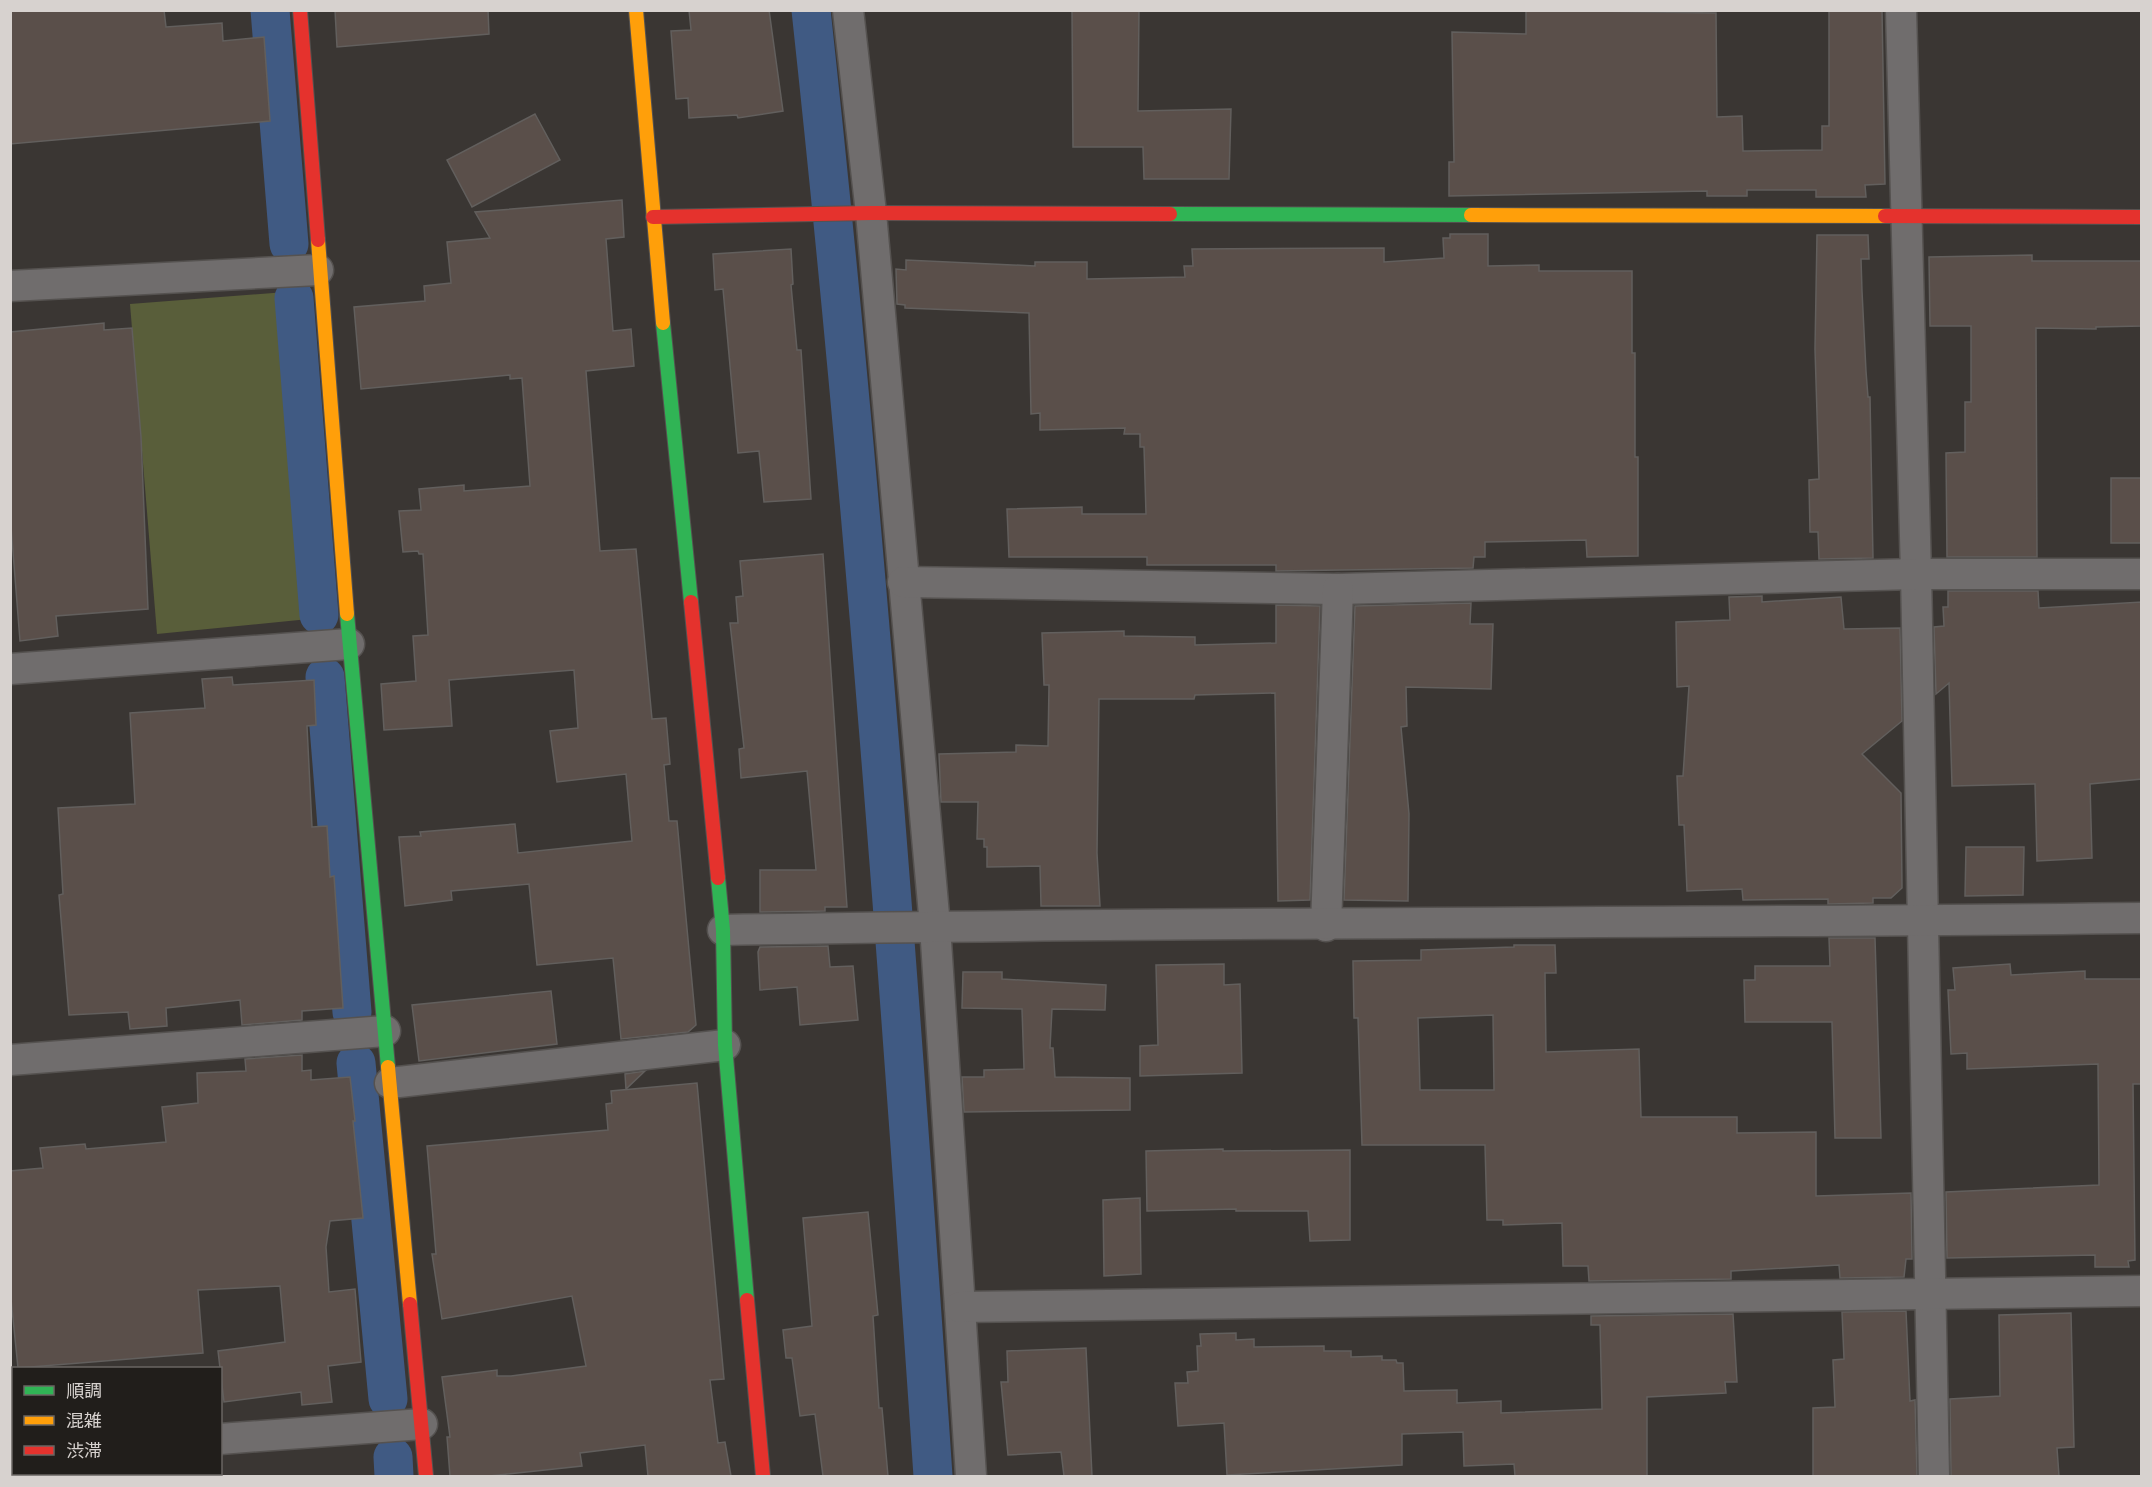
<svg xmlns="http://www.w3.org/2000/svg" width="2152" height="1487" font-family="Jost,'Noto Sans JP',sans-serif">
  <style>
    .green { fill: #595e3a }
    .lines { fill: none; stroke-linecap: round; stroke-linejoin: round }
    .canal { stroke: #405a83; stroke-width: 39 }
    .building { fill: #5a4f4a; stroke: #625f5d; stroke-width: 1.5; fill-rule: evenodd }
    .street-casing { stroke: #555250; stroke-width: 33 }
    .fast-casing { stroke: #555250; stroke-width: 16 }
    .slow-casing { stroke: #555250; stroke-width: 16 }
    .jam-casing { stroke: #555250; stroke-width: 16 }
    .street { stroke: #706d6d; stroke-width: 30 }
    .fast { stroke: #30b455; stroke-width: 14 }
    .slow { stroke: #ff9f0a; stroke-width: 14 }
    .jam { stroke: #e5322d; stroke-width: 14 }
  </style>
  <rect width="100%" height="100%" fill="#3a3633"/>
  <!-- green -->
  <polygon class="green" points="286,292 309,619 157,634 130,304"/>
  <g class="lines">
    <!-- canal -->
    <g class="canal">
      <polyline points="270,10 289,244"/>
      <path d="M811,10C864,498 900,987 933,1476"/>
      <polyline points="294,298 319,615"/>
      <polyline points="325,677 352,1012"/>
      <polyline points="356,1063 388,1399"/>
      <polyline points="393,1457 394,1476"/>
    </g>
  </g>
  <!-- building -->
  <g class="building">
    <polygon points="10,10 164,10 166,27 222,23 223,41 264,37 270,121 10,144"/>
    <polygon points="335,10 488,10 489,34 337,47"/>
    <polygon points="689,10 769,10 783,111 738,118 737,115 689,118 688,98 676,99 671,31 691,30"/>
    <polygon points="1072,10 1139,10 1138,111 1231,109 1229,179 1144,179 1143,147 1073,147"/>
    <polygon points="1526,10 1716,13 1717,117 1742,116 1743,151 1747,151 1822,150 1822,126 1829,126 1829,10 1882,10 1885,184 1865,185 1866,197 1816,197 1816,190 1747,190 1747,196 1707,196 1707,191 1449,196 1449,162 1454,162 1452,32 1526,34"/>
    <polygon points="535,114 560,160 472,207 447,160"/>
    <polygon points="622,200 624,237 606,239 613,331 631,329 634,366 586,371 600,551 636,549 652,719 666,718 670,764 664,765 669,821 677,821 696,1025 688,1032 621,1039 613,958 537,965 529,884 451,891 452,900 405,906 399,837 421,836 420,832 515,824 518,853 632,841 626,774 557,782 550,731 578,728 574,670 449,680 452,726 384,730 381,684 416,681 413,636 428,635 423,554 419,554 418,551 403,552 399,511 421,510 419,489 464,485 464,491 530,486 522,378 510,379 510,375 361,389 354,307 425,301 424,286 451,283 447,242 490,238 475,212"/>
    <polygon points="1450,234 1488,234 1488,266 1539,265 1539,271 1632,271 1632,353 1635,353 1635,457 1638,457 1638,556 1587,557 1586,540 1485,542 1485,557 1474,557 1473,568 1276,571 1276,565 1147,565 1147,557 1009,557 1007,509 1082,507 1082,514 1146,514 1144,447 1140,447 1140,434 1124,434 1125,428 1040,430 1040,413 1031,414 1029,313 905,308 905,305 897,304 896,269 906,270 906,260 1035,266 1035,262 1087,262 1087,279 1185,277 1184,266 1193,266 1192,249 1384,248 1384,262 1444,258 1443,238 1450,238"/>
    <polygon points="1817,235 1868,235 1869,259 1861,259 1862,291 1866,371 1868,397 1870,397 1873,558 1819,559 1818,532 1810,532 1809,480 1819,479 1815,349"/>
    <polygon points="791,249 793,284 791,285 797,350 801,350 811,499 764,502 759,451 738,453 723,289 715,290 713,254"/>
    <polygon points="2032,255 2032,261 2142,261 2142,326 2096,327 2096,329 2036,328 2037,557 1947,557 1946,453 1965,452 1965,402 1971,402 1971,326 1930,326 1929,257"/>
    <polygon points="104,323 104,330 132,328 141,437 148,609 56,616 58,636 20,641 10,514 10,332"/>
    <rect x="2111" y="478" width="31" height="65"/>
    <polygon points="823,554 847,907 825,907 825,911 760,912 760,870 816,870 807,771 741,778 739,749 744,748 730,623 738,623 736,597 743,596 740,561"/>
    <polygon points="1948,591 2038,591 2039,608 2142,602 2142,779 2090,784 2092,858 2037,861 2035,784 1952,786 1949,683 1936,694 1934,627 1944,626 1943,607 1948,607"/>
    <polygon points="1762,596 1762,602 1841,597 1844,629 1900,628 1902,721 1862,754 1901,793 1902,888 1891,898 1873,898 1873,903 1828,904 1828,899 1743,900 1742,889 1687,891 1684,825 1679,825 1677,776 1683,776 1689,686 1677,687 1676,622 1730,620 1729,597"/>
    <polygon points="1471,603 1470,624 1493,624 1491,689 1406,687 1407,726 1401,727 1409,814 1408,901 1344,900 1355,606"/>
    <polygon points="1276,605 1320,606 1310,900 1278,901 1275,693 1195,695 1194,699 1099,699 1097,853 1100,906 1041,906 1040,866 987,867 987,847 984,847 984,839 977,839 978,802 941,802 939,754 1016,752 1016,745 1048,746 1049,685 1044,685 1042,633 1124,631 1124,636 1195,637 1195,645 1276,643"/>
    <polygon points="232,677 233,685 314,680 316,725 307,726 312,827 327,826 330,877 334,876 343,1008 302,1011 302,1020 242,1025 240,1000 166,1008 167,1026 130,1029 128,1012 69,1015 59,895 63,894 58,808 135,804 130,713 205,708 202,679"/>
    <polygon points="1966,847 2024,847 2023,895 1965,896"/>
    <polygon points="1829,938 1875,938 1881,1138 1835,1138 1832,1022 1745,1022 1744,980 1755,980 1755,966 1830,966"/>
    <path d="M1514,945H1555L1556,973H1545L1546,1052L1639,1049L1641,1117H1737V1133L1816,1132V1196L1911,1193L1912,1259H1906L1904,1277L1840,1278L1839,1265L1731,1271V1279L1589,1281L1588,1266H1563L1562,1223L1503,1225V1220H1487L1485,1145H1362L1358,1018H1354L1353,961L1421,960V950L1514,947ZM1493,1015L1494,1090H1420L1418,1018Z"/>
    <polygon points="828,946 830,967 853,966 858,1020 800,1025 797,987 760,990 758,952 760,947"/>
    <polygon points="1224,964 1224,985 1240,984 1242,1073 1140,1076 1140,1046 1158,1045 1156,965"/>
    <polygon points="2010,964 2011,975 2085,971 2085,979 2142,979 2142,1084 2133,1084 2135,1260 2128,1261 2129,1267 2095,1267 2095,1255 1947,1258 1946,1192 2099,1185 2098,1064 1967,1069 1967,1053 1951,1054 1948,990 1955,990 1953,968"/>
    <polygon points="963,972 1002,972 1002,979 1106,985 1105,1010 1052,1009 1050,1048 1053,1048 1055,1077 1130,1078 1130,1110 964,1112 962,1077 984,1077 984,1070 1024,1069 1022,1009 962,1008"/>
    <polygon points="551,991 557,1044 419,1061 412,1005"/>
    <polygon points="302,1055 302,1071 311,1070 311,1080 350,1077 355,1121 353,1121 363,1218 330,1221 326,1247 329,1292 355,1289 361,1362 328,1366 332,1402 302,1405 301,1392 224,1402 218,1351 285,1342 280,1286 198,1290 203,1353 18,1368 10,1289 10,1171 43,1168 40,1148 85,1144 86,1149 166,1142 162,1107 198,1103 197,1073 246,1071 245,1059"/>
    <polygon points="645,1071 626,1089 625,1074"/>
    <polygon points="697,1083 724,1379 710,1380 718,1443 725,1442 731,1476 648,1476 645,1445 580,1453 582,1466 489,1476 450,1476 447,1437 450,1437 442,1377 497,1370 497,1376 511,1376 586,1366 572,1296 442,1319 432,1254 436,1254 427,1146 608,1130 606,1104 612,1103 611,1091"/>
    <polygon points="1223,1149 1223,1151 1350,1150 1350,1240 1310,1241 1308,1211 1236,1211 1236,1209 1147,1211 1146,1151"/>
    <polygon points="1140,1198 1141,1274 1104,1276 1103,1200"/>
    <polygon points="868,1212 878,1315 873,1316 879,1408 882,1408 888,1476 823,1476 815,1414 800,1416 792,1358 786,1358 783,1330 812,1326 803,1218"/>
    <polygon points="1906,1311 1910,1401 1915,1400 1917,1476 1813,1476 1813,1408 1835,1407 1833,1360 1844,1359 1842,1312"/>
    <polygon points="2071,1313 2074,1447 2057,1448 2059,1476 1951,1476 1950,1399 2000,1396 1999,1315"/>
    <polygon points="1733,1314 1737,1382 1725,1382 1726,1393 1647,1397 1647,1476 1515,1476 1514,1464 1464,1466 1463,1432 1402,1434 1402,1465 1227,1475 1224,1423 1178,1426 1175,1383 1188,1383 1187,1372 1198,1371 1197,1346 1201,1346 1200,1334 1236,1333 1236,1340 1254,1339 1254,1347 1324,1346 1324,1351 1351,1351 1351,1357 1382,1356 1382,1360 1396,1360 1397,1363 1403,1363 1404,1391 1457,1390 1457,1403 1501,1401 1501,1413 1602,1409 1600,1325 1591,1325 1591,1316"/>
    <polygon points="1086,1348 1092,1476 1064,1476 1061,1452 1008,1455 1001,1382 1008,1382 1007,1351"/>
  </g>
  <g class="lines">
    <defs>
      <g id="street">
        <polyline points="848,10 871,213 935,926 971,1476"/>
        <polyline points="1901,10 1916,574 1934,1476"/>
        <polyline points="10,286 318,270"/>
        <polyline points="903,582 1338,589 1916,574 2142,574"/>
        <polyline points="10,669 349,644"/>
        <polyline points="1326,926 1338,589"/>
        <path d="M723,930C1196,921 1669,924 2142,918"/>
        <polyline points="10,1060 385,1031"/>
        <polyline points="390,1083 725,1045"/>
        <polyline points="960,1307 2142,1291"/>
        <polyline points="220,1439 422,1424"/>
        <polyline points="10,1455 14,1455"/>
      </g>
      <g id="fast">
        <polyline points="1170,214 1471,215"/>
        <polyline points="663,323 691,602"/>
        <polyline points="347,614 388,1067"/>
        <polyline points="718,878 723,930 725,1045 747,1300"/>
      </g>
      <g id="slow">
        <polyline points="636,10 663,323"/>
        <polyline points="1471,215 1885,216"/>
        <polyline points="318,240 347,614"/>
        <polyline points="388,1067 410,1304"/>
      </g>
      <g id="jam">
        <polyline points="300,10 318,240"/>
        <polyline points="1885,216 2142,217"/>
        <polyline points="653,217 871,213 1170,214"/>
        <polyline points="691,602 718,878"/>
        <polyline points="747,1300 763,1476"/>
        <polyline points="410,1304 426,1476"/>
      </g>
    </defs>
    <!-- street casing -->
    <use href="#street" class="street-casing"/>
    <!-- fast casing -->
    <use href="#fast" class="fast-casing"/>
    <!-- slow casing -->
    <use href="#slow" class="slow-casing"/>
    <!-- jam casing -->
    <use href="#jam" class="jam-casing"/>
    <!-- street -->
    <use href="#street" class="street"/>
    <!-- fast -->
    <use href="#fast" class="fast"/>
    <!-- slow -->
    <use href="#slow" class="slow"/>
    <!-- jam -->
    <use href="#jam" class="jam"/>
  </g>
  <!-- border -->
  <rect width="2152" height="1487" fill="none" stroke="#d7d2cf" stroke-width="24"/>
  <!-- legend -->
  <rect x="12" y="1367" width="210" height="108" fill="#211e1b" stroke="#6a6663" stroke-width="1.5"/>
  <rect x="24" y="1386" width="30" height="9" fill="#30b455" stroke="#6a6663" stroke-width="1.5"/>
  <text x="66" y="1397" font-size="18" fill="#d7d2cf">順調</text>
  <rect x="24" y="1416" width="30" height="9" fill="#ff9f0a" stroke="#6a6663" stroke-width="1.5"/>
  <text x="66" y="1427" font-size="18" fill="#d7d2cf">混雑</text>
  <rect x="24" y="1446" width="30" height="9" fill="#e5322d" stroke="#6a6663" stroke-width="1.5"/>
  <text x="66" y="1457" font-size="18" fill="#d7d2cf">渋滞</text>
</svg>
